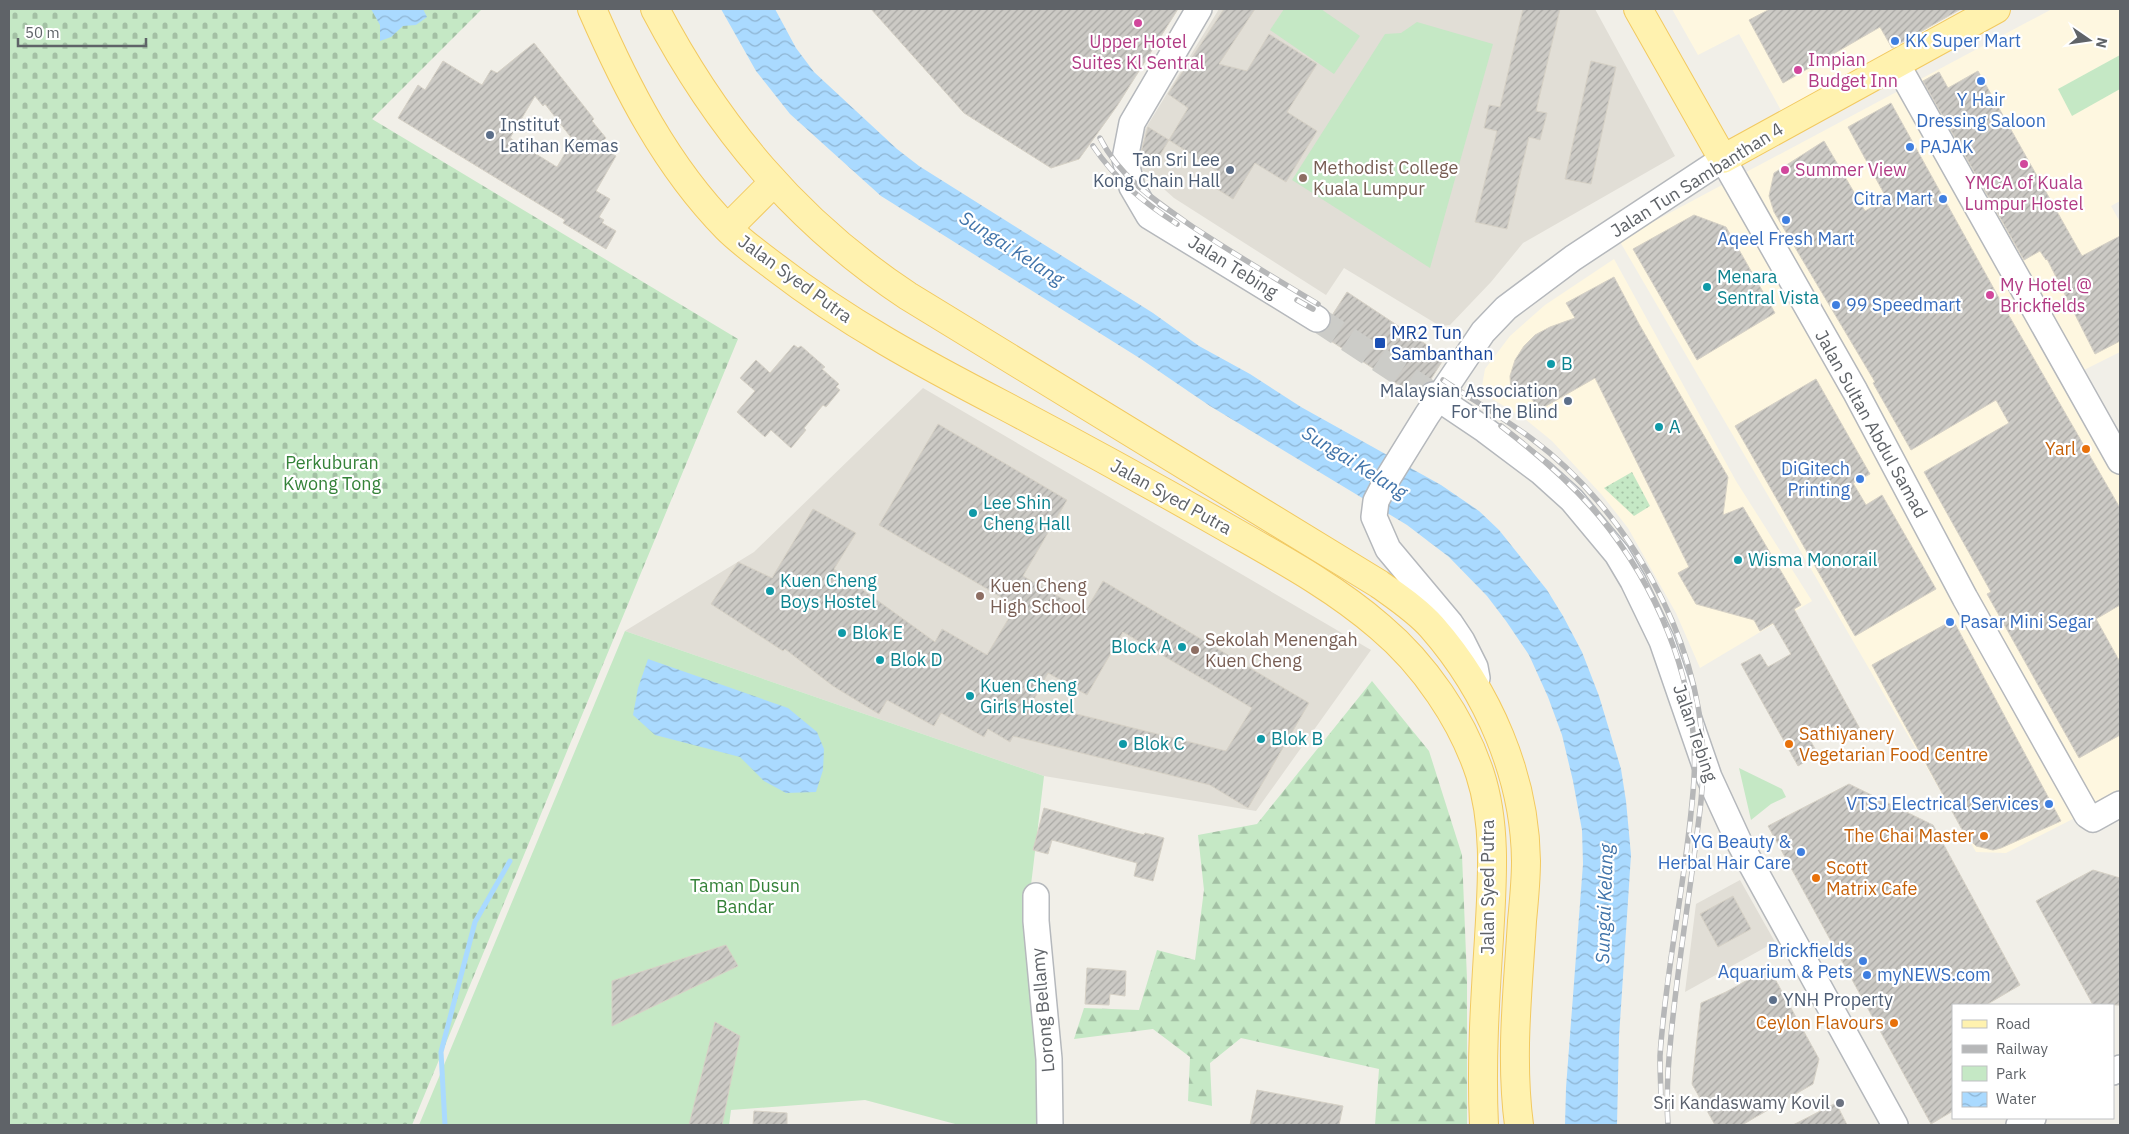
<svg xmlns="http://www.w3.org/2000/svg" width="2129" height="1134" font-family="'IBM Plex Sans',sans-serif">
  <style>
    .commercial { fill: #fef7e0 }
    .education { fill: #e1ded6 }
    .grass { fill: url(#grass-dots) }
    .forest { fill: url(#forest-firs) }
    .cemetery { fill: url(#cemetery-stones) }
    .park { fill: #c5e8c5 }
    .water { fill: url(#water-waves) }
    .lines { fill: none; stroke-linecap: round; stroke-linejoin: round }
    .stream { stroke: #aadaff; stroke-width: 5 }
    .building { fill: url(#building-hatch); stroke: #d6d1c6; fill-rule: evenodd }
    .minor-tunnel { stroke: #ccccc8; stroke-width: 25; stroke-dasharray: 25 12; stroke-linecap: butt }
    .minor-casing { stroke: #b5b8bc; stroke-width: 28 }
    .major-casing { stroke: #f2c960; stroke-width: 30 }
    .minor { stroke: #fff; stroke-width: 25 }
    .major { stroke: #fff2af; stroke-width: 28 }
    .rail-casing { stroke: #b6b7b8; stroke-width: 5.5 }
    .rail { stroke: #fff; stroke-width: 4; stroke-dasharray: 11; stroke-linecap: butt }
    .hotel-dot { fill: #d1479c; stroke: #fff; stroke-width: 2 }
    .shop-dot { fill: #3f7fe0; stroke: #fff; stroke-width: 2 }
    .service-dot { fill: #5c6f8a; stroke: #fff; stroke-width: 2 }
    .education-dot { fill: #8d6e63; stroke: #fff; stroke-width: 2 }
    .culture-dot { fill: #0f9aa8; stroke: #fff; stroke-width: 2 }
    .transit-dot { fill: #1a4fb4; stroke: #fff; stroke-width: 2 }
    .food-dot { fill: #e8710a; stroke: #fff; stroke-width: 2 }
    .worship-dot { fill: #6b7280; stroke: #fff; stroke-width: 2 }
    .labels { text-anchor: middle; stroke-width: 4.5; stroke-linejoin: round; paint-order: stroke }
    .shop-label { font-size: 18px; fill: #366cbe; stroke: #fff; text-anchor: start }
    .hotel-label { font-size: 18px; fill: #b23c85; stroke: #fff; text-anchor: start }
    .service-label { font-size: 18px; fill: #4e5e75; stroke: #fff; text-anchor: start }
    .education-label { font-size: 18px; fill: #785e54; stroke: #fff; text-anchor: start }
    .street-label { font-size: 18px; fill: #5f6368; stroke: #fff }
    .culture-label { font-size: 18px; fill: #0d838f; stroke: #fff; text-anchor: start }
    .transit-label { font-size: 18px; fill: #164399; stroke: #fff; text-anchor: start }
    .food-label { font-size: 18px; fill: #c56008; stroke: #fff; text-anchor: end }
    .park-label { font-size: 18px; fill: #348238; stroke: #fff }
    .worship-label { font-size: 18px; fill: #5b616d; stroke: #fff; text-anchor: end }
    .water-label { font-size: 19px; font-style: italic; fill: #4174aa; stroke: #fff }
  </style>
  <defs>
    <pattern id="grass-dots" width="8" height="8" patternUnits="userSpaceOnUse" patternTransform="scale(1.25)"><rect width="8" height="8" fill="#c5e8c5"/><path d="M2 2h.1M6 6h.1" fill="none" stroke="#a3c0a4" stroke-width="1.8" stroke-linecap="round"/></pattern>
    <pattern id="forest-firs" width="22" height="20" patternUnits="userSpaceOnUse" patternTransform="scale(1.25)"><rect width="22" height="20" fill="#c5e8c5"/><path d="M5 1l3.5 6h-7zM16 11l3.5 6h-7z" fill="#a3c0a4"/></pattern>
    <pattern id="cemetery-stones" width="16" height="16" patternUnits="userSpaceOnUse" patternTransform="scale(1.25)"><rect width="16" height="16" fill="#c5e8c5"/><path d="M2 7V4a2 2 0 0 1 4 0v3zM10 15v-3a2 2 0 0 1 4 0v3z" fill="#a3c0a4"/></pattern>
    <pattern id="water-waves" width="16" height="10" patternUnits="userSpaceOnUse" patternTransform="scale(1.25)"><rect width="16" height="10" fill="#aadaff"/><path d="M0 5q4-4 8 0t8 0" fill="none" stroke="#8eb4d2"/></pattern>
    <pattern id="building-hatch" width="6" height="6" patternUnits="userSpaceOnUse" patternTransform="scale(1.25)"><rect width="6" height="6" fill="#cccac5"/><path d="M-1 1l2-2M0 6l6-6M5 7l2-2" fill="none" stroke="#a9a8a4"/></pattern>
  </defs>
  <rect width="100%" height="100%" fill="#f1efe8"/>
  <!-- commercial -->
  <g class="commercial">
    <polygon points="1672,9 1962,9 1783,114 1739,34 1698,55"/>
    <polygon points="2052,9 2120,9 2120,201 2111,206 2120,222 2120,352 2082,371 2120,439 2120,795 2006,853 1976,852 1619,240"/>
    <polygon points="1614,259 1736,481 1812,601 1700,668 1676,613 1628,528 1602,495 1552,441 1525,419 1481,392 1485,369 1510,336 1545,305"/>
  </g>
  <!-- education -->
  <g class="education">
    <polygon points="1219,9 1595,9 1675,156 1523,243 1491,282 1450,325 1440,326 1344,268 1326,295 1174,198 1128,157"/>
    <polygon points="923,388 1371,650 1256,811 1044,776 625,631 754,552"/>
    <polygon points="1740,880 1775,942 1685,992 1696,904"/>
  </g>
  <!-- grass -->
  <polygon class="grass" points="1632,472 1650,506 1634,516 1604,488"/>
  <!-- forest -->
  <polygon class="forest" points="1372,681 1429,751 1462,855 1467,979 1467,1125 1375,1125 1379,1069 1241,1038 1210,1063 1212,1106 1188,1101 1190,1057 1153,1029 1074,1039 1084,1008 1139,1010 1157,950 1195,960 1204,890 1198,835 1257,824"/>
  <!-- cemetery -->
  <polygon class="cemetery" points="9,9 482,9 372,119 738,339 412,1125 9,1125"/>
  <!-- park -->
  <g class="park">
    <polygon points="1284,9 1321,9 1360,36 1334,74 1270,30"/>
    <polygon points="1417,22 1493,44 1430,268 1292,180 1385,34 1401,33"/>
    <polygon points="2120,55 2120,89 2072,116 2058,89"/>
    <polygon points="625,631 1044,776 1031,885 1039,1068 1037,1125 959,1125 865,1100 731,1110 729,1125 419,1125"/>
    <polygon points="1739,768 1782,789 1786,797 1771,804 1751,820"/>
  </g>
  <!-- water -->
  <g class="water">
    <polygon points="371,9 423,9 427,17 416,25 403,26 391,37 380,41 380,25"/>
    <polygon points="721,9 775,9 796,48 814,72 897,149 919,166 1153,313 1199,346 1250,374 1301,407 1441,485 1479,511 1499,530 1547,590 1563,616 1582,652 1599,696 1621,769 1626,801 1631,855 1619,1037 1617,1125 1565,1125 1566,1088 1583,864 1582,830 1573,781 1562,735 1548,697 1529,655 1506,621 1487,596 1449,557 1407,525 1210,406 1141,359 881,196 790,114 756,71"/>
    <polygon points="648,659 788,708 817,732 824,749 823,770 816,792 786,793 764,781 740,757 655,735 633,715 638,688"/>
  </g>
  <g class="lines">
    <!-- stream -->
    <polyline class="stream" points="445,1125 441,1052 475,922 510,861"/>
  </g>
  <!-- building -->
  <g class="building">
    <polygon points="871,9 1178,9 1117,106 1079,159 1051,168 964,113"/>
    <polygon points="1224,9 1255,9 1219,64 1247,71 1269,34 1317,64 1287,112 1317,131 1286,182 1255,163 1233,199 1209,184 1217,171 1169,140 1188,108 1168,94"/>
    <polygon points="1523,9 1560,9 1536,111 1547,113 1540,140 1529,137 1507,229 1475,222 1497,131 1484,128 1489,105 1500,107"/>
    <polygon points="1770,9 1961,9 1892,48 1880,27 1783,83 1749,20"/>
    <path d="M534,43L594,119L592,121L606,138L599,145L616,156L596,191L610,199L599,217L604,220L602,223L616,231L606,249L563,223L565,220L398,118L418,85L425,90L443,61L482,85L491,70L497,73ZM535,96L543,106L545,104L573,140L557,167L510,138Z"/>
    <polygon points="1591,61 1616,67 1591,184 1565,179"/>
    <polygon points="1978,71 2082,256 2120,236 2120,341 2095,354 2047,259 2046,260 2040,251 2024,260 1923,81 1939,72 1948,88"/>
    <polygon points="1891,103 2004,307 2120,508 2120,605 2096,619 2120,662 2120,735 2079,758 1987,594 1991,592 1924,472 2009,423 1996,400 1911,450 1873,383 1875,382 1774,212 1769,196 1774,173 1824,141 1865,211 1887,199 1848,127"/>
    <polygon points="1148,127 1169,140 1154,165 1140,156"/>
    <polygon points="1694,215 1726,227 1775,313 1697,360 1633,249"/>
    <polygon points="1614,277 1639,324 1728,477 1723,515 1743,507 1801,605 1794,609 1860,729 1843,739 1836,725 1810,740 1818,754 1798,766 1741,664 1760,654 1768,667 1791,654 1773,623 1760,631 1754,620 1696,604 1678,573 1689,567 1595,378 1539,410 1532,399 1511,392 1510,376 1515,360 1524,346 1535,335 1550,327 1575,318 1566,303"/>
    <polygon points="1347,292 1445,357 1429,382 1421,387 1419,398 1320,334 1329,327 1331,317"/>
    <polygon points="794,345 798,348 801,346 825,367 822,369 839,384 836,387 840,390 826,407 823,405 804,428 806,430 791,448 771,430 765,437 737,412 755,391 740,378 756,360 770,373"/>
    <polygon points="1816,379 1870,474 1853,483 1866,505 1882,495 1936,589 1855,636 1735,426"/>
    <path d="M938,424L1067,500L1023,576L1085,612L1103,581L1309,703L1248,808L1210,785L1013,736L1010,742L988,729L984,737L941,713L934,726L887,700L879,714L833,686L785,649L783,651L711,604L738,562L772,578L813,509L856,533L834,569L935,642L942,629L987,655L1016,606L879,525ZM1123,632L1252,708L1226,751L1032,703L1048,673L1087,695Z"/>
    <polygon points="1953,620 2061,821 2001,848 1993,850 1976,846 1965,835 1872,665"/>
    <polygon points="1849,784 1933,825 2020,985 1986,1005 1953,1005 1953,1111 1931,1124 1768,826"/>
    <polygon points="1044,808 1144,835 1145,833 1164,838 1153,881 1134,876 1137,863 1052,840 1048,854 1033,850"/>
    <polygon points="2093,870 2120,878 2120,1005 2093,1005 2036,901"/>
    <polygon points="1733,896 1751,929 1718,947 1700,914"/>
    <polygon points="726,945 738,966 612,1026 612,981"/>
    <polygon points="1087,968 1126,971 1125,996 1110,994 1109,1005 1085,1004"/>
    <polygon points="1769,968 1819,1059 1813,1084 1742,1125 1715,1125 1692,1084 1701,1003 1726,992"/>
    <polygon points="715,1022 740,1036 722,1125 689,1125"/>
    <polygon points="1257,1090 1343,1106 1339,1125 1250,1125"/>
    <polygon points="1836,1103 1847,1125 1793,1125"/>
    <polygon points="754,1111 787,1113 787,1125 753,1125"/>
  </g>
  <g class="lines">
    <!-- minor-tunnel -->
    <polyline class="minor-tunnel" points="1317,319 1433,395"/>
    <defs>
      <g id="minor">
        <polyline points="1199,9 1132,123 1125,159 1132,187 1149,216 1317,319"/>
        <polyline points="1897,64 2120,461"/>
        <polyline points="1433,395 1485,430 1541,472 1572,500 1617,554 1633,581 1662,641 1709,777 1739,842 1895,1125"/>
        <polyline points="1477,678 1475,667 1462,641 1450,623 1388,549 1374,517 1376,501 1388,478 1427,415 1483,332 1506,308 1573,258 1723,159 1855,391 1965,598 2087,815 2093,819 2120,804"/>
        <polyline points="1036,896 1036,921 1049,1059 1050,1125"/>
        <polyline points="2113,1072 2120,1068"/>
        <polyline points="2019,1125 2033,1118"/>
      </g>
      <g id="major">
        <path d="M592,9C626,87 666,166 727,228C741,242 759,255 775,267C846,322 924,364 1003,405C1077,444 1150,484 1222,525C1276,556 1333,586 1380,627C1424,664 1462,719 1480,774C1497,826 1492,884 1489,938C1485,1000 1481,1063 1484,1125"/>
        <path d="M655,9C717,127 796,222 908,296L1379,584C1397,597 1417,610 1432,627C1488,691 1525,776 1526,861C1526,881 1524,901 1522,921C1518,989 1510,1057 1519,1125"/>
        <polyline points="1638,9 1723,159 1996,9"/>
        <polyline points="728,228 773,183"/>
      </g>
    </defs>
    <!-- minor casing -->
    <use href="#minor" class="minor-casing"/>
    <!-- major casing -->
    <use href="#major" class="major-casing"/>
    <!-- minor -->
    <use href="#minor" class="minor"/>
    <!-- major -->
    <use href="#major" class="major"/>
    <defs>
      <g id="rail">
        <path d="M1100,138C1120,178 1157,202 1193,227C1234,254 1276,279 1318,304"/>
        <path d="M1093,146C1116,180 1143,202 1177,224"/>
        <polyline points="1297,300 1313,309"/>
        <path d="M1443,380C1473,400 1504,418 1532,439C1626,509 1698,634 1703,752C1704,782 1700,812 1696,841C1688,906 1677,971 1671,1036C1668,1065 1666,1096 1668,1125"/>
        <path d="M1501,426C1540,456 1580,490 1610,530C1663,600 1699,690 1694,779C1688,872 1666,963 1660,1056C1660,1072 1661,1089 1661,1105"/>
      </g>
    </defs>
    <!-- rail casing -->
    <use href="#rail" class="rail-casing"/>
    <!-- rail -->
    <use href="#rail" class="rail"/>
  </g>
  <!-- markers -->
  <g class="hotel-dot">
    <circle cx="1138" cy="23" r="5"/>
    <circle cx="1798" cy="70" r="5"/>
    <circle cx="2024" cy="164" r="5"/>
    <circle cx="1785" cy="170" r="5"/>
    <circle cx="1990" cy="295" r="5"/>
  </g>
  <g class="shop-dot">
    <circle cx="1895" cy="41" r="5"/>
    <circle cx="1981" cy="81" r="5"/>
    <circle cx="1910" cy="147" r="5"/>
    <circle cx="1943" cy="199" r="5"/>
    <circle cx="1786" cy="220" r="5"/>
    <circle cx="1836" cy="305" r="5"/>
    <circle cx="1860" cy="479" r="5"/>
    <circle cx="1950" cy="622" r="5"/>
    <circle cx="2049" cy="804" r="5"/>
    <circle cx="1801" cy="852" r="5"/>
    <circle cx="1863" cy="961" r="5"/>
    <circle cx="1867" cy="975" r="5"/>
  </g>
  <g class="service-dot">
    <circle cx="490" cy="135" r="5"/>
    <circle cx="1230" cy="170" r="5"/>
    <circle cx="1568" cy="401" r="5"/>
    <circle cx="1773" cy="1000" r="5"/>
  </g>
  <g class="education-dot">
    <circle cx="1303" cy="178" r="5"/>
    <circle cx="980" cy="596" r="5"/>
    <circle cx="1195" cy="650" r="5"/>
  </g>
  <g class="culture-dot">
    <circle cx="1707" cy="287" r="5"/>
    <circle cx="1551" cy="364" r="5"/>
    <circle cx="1659" cy="427" r="5"/>
    <circle cx="973" cy="513" r="5"/>
    <circle cx="1738" cy="560" r="5"/>
    <circle cx="770" cy="591" r="5"/>
    <circle cx="842" cy="633" r="5"/>
    <circle cx="1182" cy="647" r="5"/>
    <circle cx="880" cy="660" r="5"/>
    <circle cx="970" cy="696" r="5"/>
    <circle cx="1261" cy="739" r="5"/>
    <circle cx="1123" cy="744" r="5"/>
  </g>
  <rect class="transit-dot" x="1374" y="337" width="12" height="12" rx="2.5"/>
  <g class="food-dot">
    <circle cx="2086" cy="449" r="5"/>
    <circle cx="1789" cy="744" r="5"/>
    <circle cx="1984" cy="836" r="5"/>
    <circle cx="1816" cy="878" r="5"/>
    <circle cx="1894" cy="1023" r="5"/>
  </g>
  <circle class="worship-dot" cx="1840" cy="1103" r="5"/>
  <g class="labels">
    <!-- shop labels -->
    <g class="shop-label">
      <text x="1905" y="47">KK Super Mart</text>
      <text x="1981" y="106" text-anchor="middle">Y Hair<tspan x="1981" dy="21">Dressing Saloon</tspan></text>
      <text x="1920" y="153">PAJAK</text>
      <text x="1933" y="205" text-anchor="end">Citra Mart</text>
      <text x="1786" y="245" text-anchor="middle">Aqeel Fresh Mart</text>
      <text x="1846" y="311">99 Speedmart</text>
      <text x="1850" y="475" text-anchor="end">DiGitech<tspan x="1850" dy="21">Printing</tspan></text>
      <text x="1960" y="628">Pasar Mini Segar</text>
      <text x="2039" y="810" text-anchor="end">VTSJ Electrical Services</text>
      <text x="1791" y="848" text-anchor="end">YG Beauty &amp;<tspan x="1791" dy="21">Herbal Hair Care</tspan></text>
      <text x="1853" y="957" text-anchor="end">Brickfields<tspan x="1853" dy="21">Aquarium &amp; Pets</tspan></text>
      <text x="1877" y="981">myNEWS.com</text>
    </g>
    <!-- hotel labels -->
    <g class="hotel-label">
      <text x="1138" y="48" text-anchor="middle">Upper Hotel<tspan x="1138" dy="21">Suites Kl Sentral</tspan></text>
      <text x="1808" y="66">Impian<tspan x="1808" dy="21">Budget Inn</tspan></text>
      <text x="1795" y="176">Summer View</text>
      <text x="2024" y="189" text-anchor="middle">YMCA of Kuala<tspan x="2024" dy="21">Lumpur Hostel</tspan></text>
      <text x="2000" y="291">My Hotel @<tspan x="2000" dy="21">Brickfields</tspan></text>
    </g>
    <!-- service labels -->
    <g class="service-label">
      <text x="500" y="131">Institut<tspan x="500" dy="21">Latihan Kemas</tspan></text>
      <text x="1220" y="166" text-anchor="end">Tan Sri Lee<tspan x="1220" dy="21">Kong Chain Hall</tspan></text>
      <text x="1558" y="397" text-anchor="end">Malaysian Association<tspan x="1558" dy="21">For The Blind</tspan></text>
      <text x="1783" y="1006">YNH Property</text>
    </g>
    <!-- education labels -->
    <g class="education-label">
      <text x="1313" y="174">Methodist College<tspan x="1313" dy="21">Kuala Lumpur</tspan></text>
      <text x="990" y="592">Kuen Cheng<tspan x="990" dy="21">High School</tspan></text>
      <text x="1205" y="646">Sekolah Menengah<tspan x="1205" dy="21">Kuen Cheng</tspan></text>
    </g>
    <!-- street labels -->
    <g class="street-label">
      <text transform="translate(1697 180) rotate(-32)" y="6">Jalan Tun Sambanthan 4</text>
      <text transform="translate(1233 267) rotate(32)" y="6">Jalan Tebing</text>
      <text transform="translate(795 279) rotate(36)" y="6">Jalan Syed Putra</text>
      <text transform="translate(1871 424) rotate(61)" y="6">Jalan Sultan Abdul Samad</text>
      <text transform="translate(1171 497) rotate(29)" y="6">Jalan Syed Putra</text>
      <text transform="translate(1695 733) rotate(71)" y="6">Jalan Tebing</text>
      <text transform="translate(1488 887) rotate(-90)" y="6">Jalan Syed Putra</text>
      <text transform="translate(1043 1010) rotate(-95)" y="6">Lorong Bellamy</text>
    </g>
    <!-- culture labels -->
    <g class="culture-label">
      <text x="1717" y="283">Menara<tspan x="1717" dy="21">Sentral Vista</tspan></text>
      <text x="1561" y="370">B</text>
      <text x="1669" y="433">A</text>
      <text x="983" y="509">Lee Shin<tspan x="983" dy="21">Cheng Hall</tspan></text>
      <text x="1748" y="566">Wisma Monorail</text>
      <text x="780" y="587">Kuen Cheng<tspan x="780" dy="21">Boys Hostel</tspan></text>
      <text x="852" y="639">Blok E</text>
      <text x="1172" y="653" text-anchor="end">Block A</text>
      <text x="890" y="666">Blok D</text>
      <text x="980" y="692">Kuen Cheng<tspan x="980" dy="21">Girls Hostel</tspan></text>
      <text x="1271" y="745">Blok B</text>
      <text x="1133" y="750">Blok C</text>
    </g>
    <!-- transit labels -->
    <g class="transit-label">
      <text x="1391" y="339">MR2 Tun<tspan x="1391" dy="21">Sambanthan</tspan></text>
    </g>
    <!-- food labels -->
    <g class="food-label">
      <text x="2076" y="455">Yarl</text>
      <text x="1799" y="740" text-anchor="start">Sathiyanery<tspan x="1799" dy="21">Vegetarian Food Centre</tspan></text>
      <text x="1974" y="842">The Chai Master</text>
      <text x="1826" y="874" text-anchor="start">Scott<tspan x="1826" dy="21">Matrix Cafe</tspan></text>
      <text x="1884" y="1029">Ceylon Flavours</text>
    </g>
    <!-- park labels -->
    <g class="park-label">
      <text x="332" y="469">Perkuburan<tspan x="332" dy="21">Kwong Tong</tspan></text>
      <text x="745" y="892">Taman Dusun<tspan x="745" dy="21">Bandar</tspan></text>
    </g>
    <!-- worship labels -->
    <g class="worship-label">
      <text x="1830" y="1109">Sri Kandaswamy Kovil</text>
    </g>
    <!-- water labels -->
    <g class="water-label">
      <text transform="translate(1012 248) rotate(33)" y="7">Sungai Kelang</text>
      <text transform="translate(1355 462) rotate(32)" y="7">Sungai Kelang</text>
      <text transform="translate(1604 904) rotate(-88)" y="7">Sungai Kelang</text>
    </g>
  </g>
  <!-- border -->
  <rect width="2129" height="1134" fill="none" stroke="#5f6368" stroke-width="20"/>
  <!-- legend -->
  <rect x="1952" y="1004" width="162" height="115" fill="#ffffff" stroke="#bfc1c3"/>
  <rect x="1962" y="1020" width="25" height="8" fill="#fff2af" stroke="#bfc1c3"/>
  <text x="1996" y="1029" font-size="15" fill="#5f6368">Road</text>
  <rect x="1962" y="1045" width="25" height="8" fill="#b6b7b8" stroke="#bfc1c3"/>
  <text x="1996" y="1054" font-size="15" fill="#5f6368">Railway</text>
  <rect x="1962" y="1066" width="25" height="15" fill="#c5e8c5" stroke="#bfc1c3"/>
  <text x="1996" y="1079" font-size="15" fill="#5f6368">Park</text>
  <rect x="1962" y="1092" width="25" height="15" fill="url(#water-waves)" stroke="#bfc1c3"/>
  <text x="1996" y="1104" font-size="15" fill="#5f6368">Water</text>
  <!-- north arrow -->
  <g transform="translate(2089 40) rotate(103)" stroke="#ffffff" stroke-width="4" paint-order="stroke">
  <path d="M0-4L9 19L0 12L-9 19Z" fill="#5f6368"/>
  <text y="-8" font-size="14" font-weight="bold" text-anchor="middle" fill="#5f6368">N</text>
  </g>
  <!-- scale -->
  <path d="M18 38v8h128v-8" fill="none" stroke="#5f6368" stroke-width="2.5"/>
  <text x="25" y="38" font-size="15" fill="#5f6368" stroke="#ffffff" stroke-width="4" paint-order="stroke">50 m</text>
</svg>
